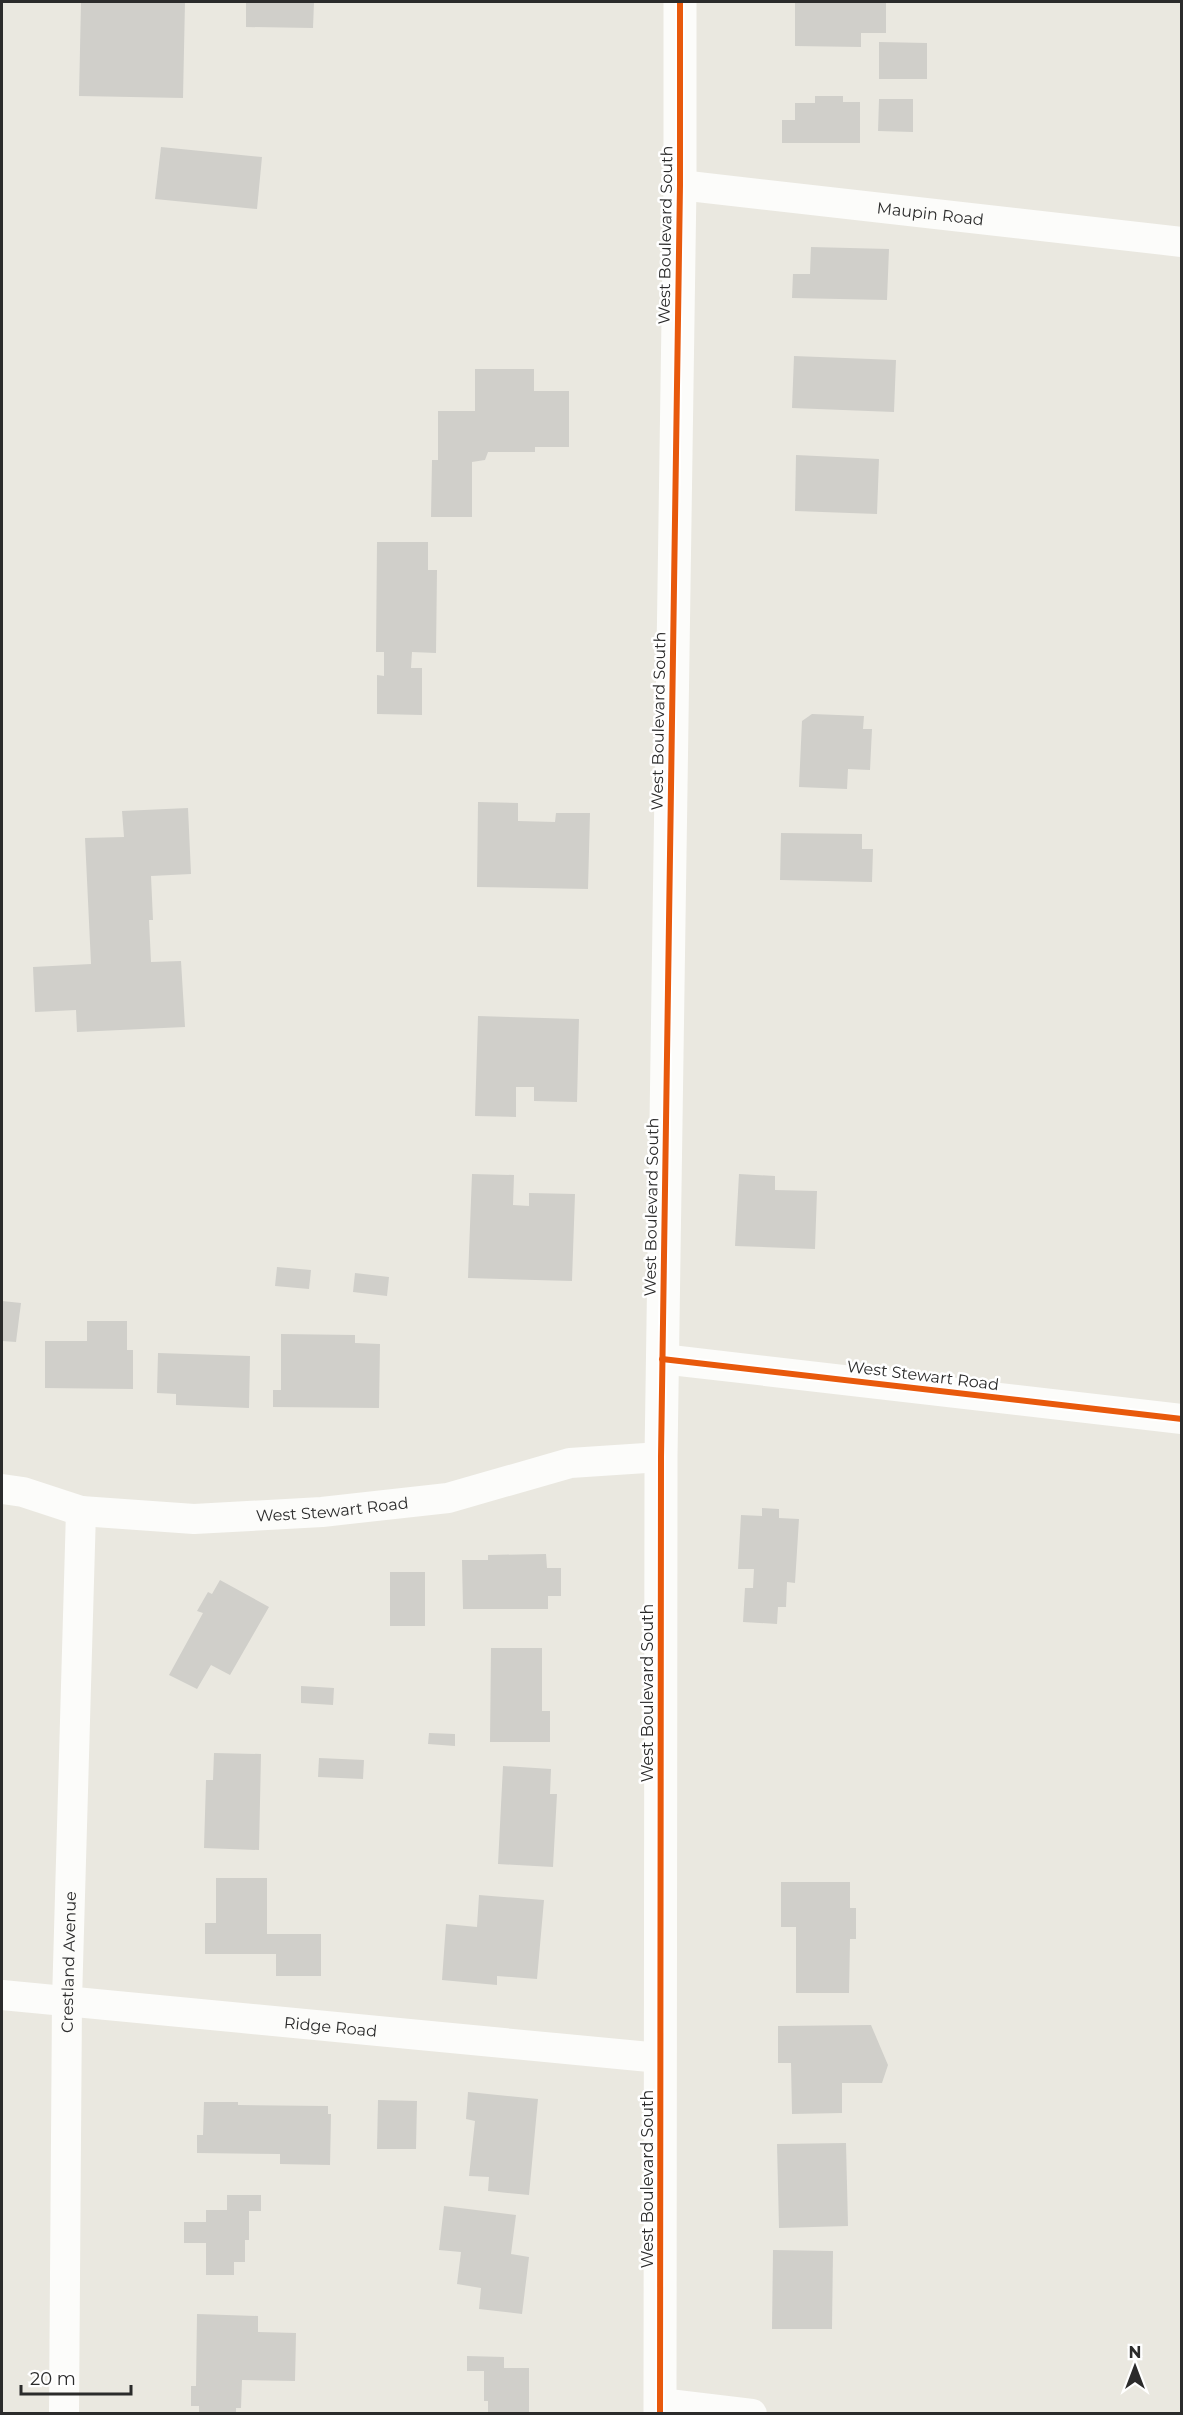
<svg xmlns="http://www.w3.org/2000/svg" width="1183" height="2415" font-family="Montserrat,sans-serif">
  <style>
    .building { fill: #d0cfca }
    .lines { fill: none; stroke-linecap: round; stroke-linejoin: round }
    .street { stroke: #fcfcfa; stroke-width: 30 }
    .secondary { stroke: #fcfcfa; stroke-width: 33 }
    .cycleway-casing { stroke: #fff; stroke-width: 10 }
    .cycleway { stroke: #e8590c; stroke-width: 6 }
    .labels { text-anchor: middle; stroke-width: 5; stroke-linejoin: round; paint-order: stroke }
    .street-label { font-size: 16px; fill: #2b2b2b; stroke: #fff }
  </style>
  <rect width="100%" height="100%" fill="#eae8e0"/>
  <!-- building -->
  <g class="building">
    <polygon points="81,2 185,2 183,98 79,96"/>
    <polygon points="246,2 314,2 313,28 246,27"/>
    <polygon points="795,2 886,2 886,33 861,33 861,47 795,46"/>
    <polygon points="879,42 927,43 927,79 879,79"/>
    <polygon points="815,96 843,96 843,102 860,102 860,143 782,143 782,120 795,120 795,103 815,103"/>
    <polygon points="879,99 913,99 913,132 878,131"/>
    <polygon points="161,147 262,157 257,209 155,199"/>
    <polygon points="811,247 889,249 887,300 792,298 793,274 810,274"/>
    <polygon points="794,356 896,360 894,412 792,408"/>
    <polygon points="475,369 534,369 534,391 569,391 569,447 535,447 535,452 488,452 485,460 472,462 472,517 431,517 432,460 438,460 438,411 475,411"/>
    <polygon points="796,455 879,459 877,514 795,511"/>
    <polygon points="377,542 428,542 428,570 437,570 436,653 412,652 411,668 422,668 422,715 377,714 377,675 384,676 384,652 376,652"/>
    <polygon points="812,714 864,716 863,729 872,729 870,770 848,769 847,789 799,787 802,721"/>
    <polygon points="478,802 518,803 518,821 555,822 556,813 590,813 588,889 477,887"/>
    <polygon points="188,808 191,874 151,876 153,920 149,920 151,962 181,961 185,1027 77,1032 76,1010 35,1012 33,967 91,964 85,838 124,837 122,811"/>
    <polygon points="781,833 862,834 862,849 873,849 872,882 780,880"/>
    <polygon points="478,1016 579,1019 577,1102 534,1101 534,1087 516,1087 516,1117 475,1116"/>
    <polygon points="472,1174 514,1175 513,1205 529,1206 529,1193 575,1194 572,1281 468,1278"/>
    <polygon points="739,1174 775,1176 775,1190 817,1191 815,1249 735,1246"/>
    <polygon points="277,1267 311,1270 309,1289 275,1286"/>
    <polygon points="355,1273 389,1277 387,1296 353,1292"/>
    <polygon points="2,1301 21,1303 16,1342 2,1341"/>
    <polygon points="87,1321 127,1321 127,1350 133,1350 133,1389 45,1388 45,1341 87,1341"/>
    <polygon points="281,1334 355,1335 355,1343 380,1344 379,1408 273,1407 273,1390 281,1390"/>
    <polygon points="158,1353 250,1356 249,1408 176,1405 176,1394 157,1393"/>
    <polygon points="762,1508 779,1509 779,1518 799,1519 795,1583 787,1582 786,1607 778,1607 777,1624 743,1622 745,1588 753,1588 754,1569 738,1569 741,1515 762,1516"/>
    <polygon points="546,1554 547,1568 561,1568 561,1596 548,1596 548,1609 463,1609 462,1560 488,1560 488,1555"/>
    <rect x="390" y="1572" width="35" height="54"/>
    <polygon points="220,1580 269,1607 230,1675 211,1665 197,1689 169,1675 203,1613 197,1611 208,1592 212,1594"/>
    <polygon points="491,1648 542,1648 542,1711 550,1711 550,1742 490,1742"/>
    <polygon points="301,1686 334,1688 333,1705 301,1703"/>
    <polygon points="429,1733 455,1734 455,1746 428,1744"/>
    <polygon points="214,1753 261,1754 259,1850 204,1848 206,1780 213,1780"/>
    <polygon points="319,1758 364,1760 363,1779 318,1777"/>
    <polygon points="503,1766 551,1769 550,1794 557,1794 553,1867 498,1864"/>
    <polygon points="216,1878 267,1878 267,1934 321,1934 321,1976 276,1976 276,1954 205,1954 205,1923 216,1923"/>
    <polygon points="781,1882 850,1882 850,1908 856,1908 856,1939 850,1939 849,1993 796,1993 796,1927 781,1927"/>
    <polygon points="479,1895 544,1900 537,1979 497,1976 497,1985 442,1980 446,1924 477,1927"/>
    <polygon points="871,2025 888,2065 882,2083 842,2083 842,2113 792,2114 791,2063 778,2063 778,2026"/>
    <polygon points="468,2092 538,2099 529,2195 488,2191 489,2177 469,2176 475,2121 466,2119"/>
    <polygon points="378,2100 417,2101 416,2149 377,2149"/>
    <polygon points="204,2102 238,2102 238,2105 328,2106 328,2114 331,2114 330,2165 280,2164 280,2154 197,2153 197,2135 203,2135"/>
    <polygon points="846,2143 848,2226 779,2228 777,2144"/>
    <polygon points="227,2195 261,2195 261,2211 249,2211 249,2240 245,2240 245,2262 234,2262 234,2275 206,2275 206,2243 184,2243 184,2222 206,2222 206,2210 227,2210"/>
    <polygon points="444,2206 516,2215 511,2254 529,2257 522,2314 479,2309 481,2288 457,2284 461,2252 439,2250"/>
    <polygon points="773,2250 833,2251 832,2329 772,2329"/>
    <polygon points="197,2314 258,2316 258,2332 296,2333 295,2381 242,2380 241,2408 236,2408 236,2414 199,2414 199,2406 191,2406 191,2386 196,2386"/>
    <polygon points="467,2356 504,2357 504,2368 529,2368 529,2414 488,2414 488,2401 484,2401 484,2371 467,2371"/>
  </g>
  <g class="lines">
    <!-- street -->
    <g class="street">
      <path id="s1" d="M680,185L1182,242"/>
      <polyline points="662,1359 1182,1419"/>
      <path id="s2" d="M2,1489L23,1492L81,1511L194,1519L322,1512L448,1498L570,1463L661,1457"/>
      <path id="s3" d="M2,1995L660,2058"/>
      <polyline points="660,2403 752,2414"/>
      <path id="s4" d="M64,2414L67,2001L81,1511"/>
    </g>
    <!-- secondary -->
    <polyline class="secondary" points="660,2414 661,1457 680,185 680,2"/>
    <defs>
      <g id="cycleway">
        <polyline points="662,1359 1182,1419"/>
        <polyline points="660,2414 661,1457 680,185 680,2"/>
      </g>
    </defs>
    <!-- cycleway casing -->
    <use href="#cycleway" class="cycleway-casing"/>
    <!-- cycleway -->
    <use href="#cycleway" class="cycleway"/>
  </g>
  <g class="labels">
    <!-- street labels -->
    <g class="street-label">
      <text dy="6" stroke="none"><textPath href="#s1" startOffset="252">Maupin Road</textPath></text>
      <text transform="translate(665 235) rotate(-89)" y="6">West Boulevard South</text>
      <text transform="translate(658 721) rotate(-89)" y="6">West Boulevard South</text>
      <text transform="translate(651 1207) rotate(-89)" y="6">West Boulevard South</text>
      <text transform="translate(923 1375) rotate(7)" y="6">West Stewart Road</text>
      <text dy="6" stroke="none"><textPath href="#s2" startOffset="334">West Stewart Road</textPath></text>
      <text transform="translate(647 1693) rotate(-90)" y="6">West Boulevard South</text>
      <text dy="6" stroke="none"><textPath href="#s4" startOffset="452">Crestland Avenue</textPath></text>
      <text dy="6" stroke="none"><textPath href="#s3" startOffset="330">Ridge Road</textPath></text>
      <text transform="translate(647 2179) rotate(-90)" y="6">West Boulevard South</text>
    </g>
  </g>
  <!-- border -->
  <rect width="1183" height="2415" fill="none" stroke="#2b2b2b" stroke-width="6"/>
  <!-- north arrow -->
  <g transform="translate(1135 2367)" stroke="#ffffff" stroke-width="4.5" paint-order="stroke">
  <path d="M0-4.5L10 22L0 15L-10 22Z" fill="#2b2b2b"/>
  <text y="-9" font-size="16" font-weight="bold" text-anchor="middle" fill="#2b2b2b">N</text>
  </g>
  <!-- scale -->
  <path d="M21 2385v9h110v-9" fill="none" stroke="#2b2b2b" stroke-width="3"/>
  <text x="30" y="2385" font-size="18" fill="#2b2b2b" stroke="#ffffff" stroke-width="4.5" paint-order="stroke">20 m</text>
</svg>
